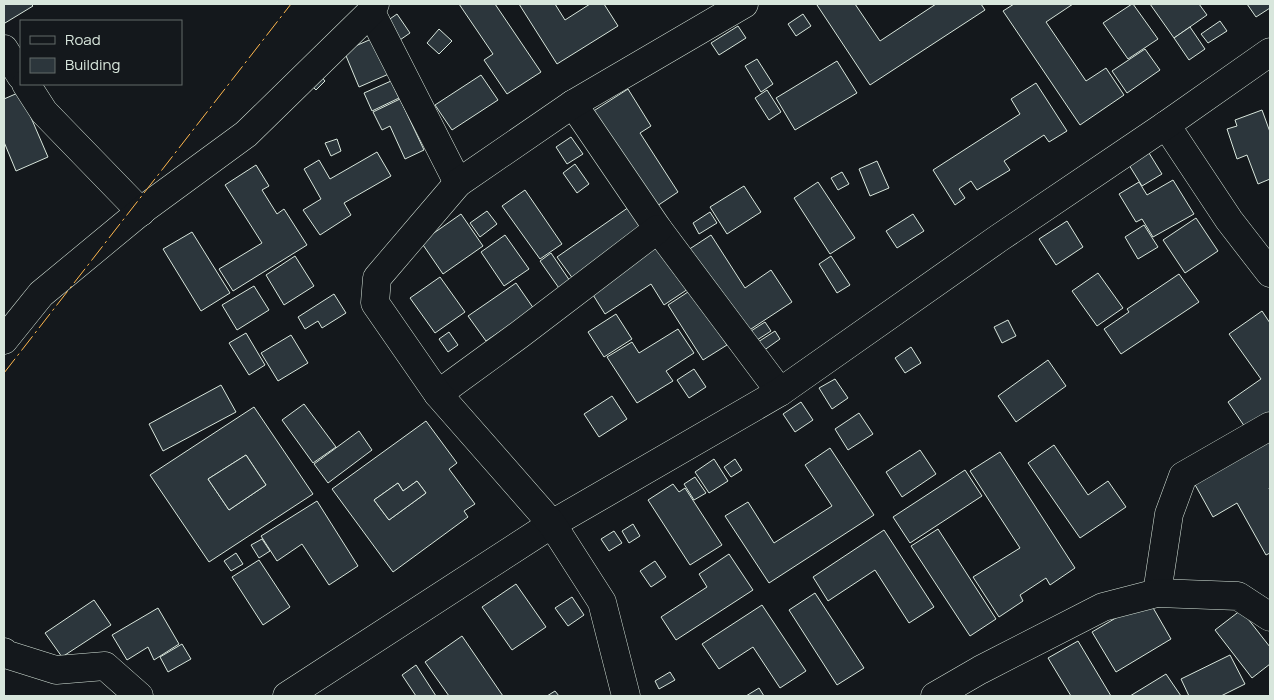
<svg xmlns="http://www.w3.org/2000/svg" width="1274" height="700" font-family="Manrope,sans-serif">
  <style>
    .building { fill: #2c363c; stroke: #d8e6dc; fill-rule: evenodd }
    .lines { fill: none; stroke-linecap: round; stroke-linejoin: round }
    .minor-casing { stroke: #d8e6dc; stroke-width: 29 }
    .minor { stroke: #14181c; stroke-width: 28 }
    .power { stroke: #ffb74d; stroke-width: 1; stroke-dasharray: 18 4 2.5 4; stroke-linecap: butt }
  </style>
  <rect width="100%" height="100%" fill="#14181c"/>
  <!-- building -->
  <g class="building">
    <polygon points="4,4 31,4 33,6 5,23 4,20"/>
    <polygon points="459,4 495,4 541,72 507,94 484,60 493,54"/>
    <polygon points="519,4 555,4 565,20 590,4 604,4 618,26 557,64"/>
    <polygon points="819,4 855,4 880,41 936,4 981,4 985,10 870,85 817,5"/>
    <polygon points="1014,4 1073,4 1046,22 1086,81 1106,68 1124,95 1080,125 1003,11"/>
    <polygon points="1132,4 1133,4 1158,39 1128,59 1103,23"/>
    <polygon points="1150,4 1199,4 1207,15 1174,38"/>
    <polygon points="1247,4 1270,4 1270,8 1256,17"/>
    <polygon points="397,14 410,33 397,42 384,23"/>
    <polygon points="803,14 811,26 796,36 788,24"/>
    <polygon points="1220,21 1227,31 1208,43 1201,34"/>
    <polygon points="738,26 746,38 719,55 711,43"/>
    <polygon points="1190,27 1205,49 1189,60 1174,38"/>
    <polygon points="439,29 452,41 439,54 427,43"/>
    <polygon points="376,37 391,73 359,87 344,51"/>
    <polygon points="1145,49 1160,70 1127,93 1112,71"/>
    <polygon points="757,59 773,84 761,92 745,66"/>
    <polygon points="837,61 857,93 795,130 776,98"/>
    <polygon points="318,73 325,81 316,90 308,82"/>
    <polygon points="481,75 498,100 452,130 435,105"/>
    <polygon points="391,81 399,98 372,111 364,93"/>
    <polygon points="1036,83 1067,131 1049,142 1044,135 1004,161 1010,170 977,190 971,181 959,189 965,198 955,205 933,170 1020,114 1011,99"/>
    <polygon points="628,89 651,126 640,133 678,192 654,208 592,112"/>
    <polygon points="767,90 781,112 769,120 755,98"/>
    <polygon points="20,92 48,157 16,171 4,142 4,99"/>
    <polygon points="400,99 424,150 405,159 390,126 382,130 373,112"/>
    <polygon points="1262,110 1270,132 1270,179 1258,184 1247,155 1237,159 1227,129 1237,126 1235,120"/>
    <polygon points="571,137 583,154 567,164 556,147"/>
    <polygon points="337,139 341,151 331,156 325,143"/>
    <polygon points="377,152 391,176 344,203 351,215 320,235 303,210 321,199 304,169 319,160 330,179"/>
    <polygon points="1149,153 1162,174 1142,186 1129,165"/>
    <polygon points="877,161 889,188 870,196 859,169"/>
    <polygon points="575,164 589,184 577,193 563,173"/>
    <polygon points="256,165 269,186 262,190 277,214 284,209 307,245 233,291 219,269 262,243 225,185"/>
    <polygon points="842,172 849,184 838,190 831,178"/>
    <polygon points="1173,180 1194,214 1153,237 1142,219 1136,222 1119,194 1139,182 1147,195"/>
    <polygon points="818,182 855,238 830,254 794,198"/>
    <polygon points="744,186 761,212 727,234 710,207"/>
    <polygon points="525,190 562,244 540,259 502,206"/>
    <polygon points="632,205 650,232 576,283 557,257"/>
    <polygon points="487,211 497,224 480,237 470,223"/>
    <polygon points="710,212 717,223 699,234 693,223"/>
    <polygon points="461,214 483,246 443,274 421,242"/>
    <polygon points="913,214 924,231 897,248 886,231"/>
    <polygon points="1196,218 1218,251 1185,273 1163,240"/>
    <polygon points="1067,221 1083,247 1056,265 1039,239"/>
    <polygon points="1144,225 1158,247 1138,259 1125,237"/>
    <polygon points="192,232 230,293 201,311 163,249"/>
    <polygon points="505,235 529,269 504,286 481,252"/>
    <polygon points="711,235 745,288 771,270 792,302 742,335 688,250"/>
    <polygon points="663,243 691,287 664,305 651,284 605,314 590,290"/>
    <polygon points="551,253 572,284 561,291 540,261"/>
    <polygon points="295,256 314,286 284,305 266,275"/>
    <polygon points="831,256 850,285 837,293 819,264"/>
    <polygon points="1098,273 1123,308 1097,326 1072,291"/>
    <polygon points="1179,274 1199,302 1121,354 1104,329 1129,312 1127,309"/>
    <polygon points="440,277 465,312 435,333 410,298"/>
    <polygon points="516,283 534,309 486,341 468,316"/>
    <polygon points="254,286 269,310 237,330 222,305"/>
    <polygon points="691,290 727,345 703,360 668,305"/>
    <polygon points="334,294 346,313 322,328 318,321 305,329 298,317"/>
    <polygon points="1262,311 1270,323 1270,418 1249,433 1228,402 1261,379 1229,334"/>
    <polygon points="616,314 632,339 604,357 588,332"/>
    <polygon points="1008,320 1016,336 1002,343 994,327"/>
    <polygon points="765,322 771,331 757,340 751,331"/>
    <polygon points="678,329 694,353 666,371 673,381 637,403 607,357 632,342 639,353"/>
    <polygon points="775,331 780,339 763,351 758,342"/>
    <polygon points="449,332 458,345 448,352 439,339"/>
    <polygon points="246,333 265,365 249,375 229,343"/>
    <polygon points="291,335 308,363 278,381 261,353"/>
    <polygon points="911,347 921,363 905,373 895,358"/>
    <polygon points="1048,360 1066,386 1016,422 998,396"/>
    <polygon points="694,369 706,387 689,398 677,380"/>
    <polygon points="835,379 848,398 832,409 819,388"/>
    <polygon points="221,385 236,412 163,451 149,424"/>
    <polygon points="612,396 627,419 599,437 584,414"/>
    <polygon points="801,402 813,420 795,432 783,414"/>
    <polygon points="304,404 336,447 313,463 282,420"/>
    <path d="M254,407L313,494L209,562L150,475ZM246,455L266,485L229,510L208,479Z"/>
    <polygon points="859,413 873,434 848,450 835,429"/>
    <path d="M426,421L457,463L449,469L475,504L464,511L468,517L393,572L332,489ZM417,481L426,493L389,520L374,500L398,483L403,491Z"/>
    <polygon points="359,431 372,450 328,483 314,464"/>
    <polygon points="1270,438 1270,487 1269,488 1270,491 1270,553 1266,555 1237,503 1213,517 1193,481"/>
    <polygon points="1054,445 1088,495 1108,481 1126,507 1080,538 1028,463"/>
    <polygon points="830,448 874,515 769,583 725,516 748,502 774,543 832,506 805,465"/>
    <polygon points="920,450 936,474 902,497 886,472"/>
    <polygon points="1000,452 1075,568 1050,585 1046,578 1020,595 1023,601 999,617 973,577 1020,548 970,471"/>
    <polygon points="246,455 266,485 229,510 208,479"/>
    <polygon points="714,459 728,481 709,493 695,472"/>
    <polygon points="735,459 742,470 731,477 724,467"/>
    <polygon points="965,470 982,496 910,543 893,517"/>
    <polygon points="695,477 706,493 694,500 684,484"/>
    <polygon points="417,481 426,493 389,520 374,500 398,483 403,491"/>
    <polygon points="673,484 679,492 685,488 722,545 690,565 648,500"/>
    <polygon points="317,501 358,566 329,585 302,544 277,561 261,536"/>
    <polygon points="633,524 640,536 629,543 622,531"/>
    <polygon points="938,529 996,619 970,636 911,546"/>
    <polygon points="884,530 934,607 909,623 875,570 828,601 813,577"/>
    <polygon points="614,531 622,543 609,551 601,539"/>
    <polygon points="262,539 270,551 259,558 251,545"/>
    <polygon points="236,553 243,564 231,571 224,561"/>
    <polygon points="729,554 753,590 676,640 661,617 707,587 699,574"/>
    <polygon points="259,560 290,607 263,625 232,577"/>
    <polygon points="655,561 666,577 651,587 640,571"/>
    <polygon points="516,584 546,627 512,650 482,607"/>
    <polygon points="815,593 864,668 837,685 789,610"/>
    <polygon points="572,597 584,615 568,626 555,608"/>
    <polygon points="1148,599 1171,639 1116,672 1092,632"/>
    <polygon points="94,600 111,625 62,657 45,633"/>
    <polygon points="762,605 806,671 780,688 753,647 719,669 702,644"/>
    <polygon points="158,608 179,644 154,660 148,647 127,660 112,635"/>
    <polygon points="1241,610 1270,647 1270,664 1252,678 1215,630"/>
    <polygon points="462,636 503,696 449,696 425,662"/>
    <polygon points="1078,641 1111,696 1071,696 1048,658"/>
    <polygon points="182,644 191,659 168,672 160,657"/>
    <polygon points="1230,655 1245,684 1221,696 1189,696 1181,679"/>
    <polygon points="416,665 436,696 416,696 402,675"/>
    <polygon points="670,672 675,680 659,689 655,681"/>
    <polygon points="1166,674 1181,696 1130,696"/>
    <polygon points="759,688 764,696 746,696"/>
    <polygon points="555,691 559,696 547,696"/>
  </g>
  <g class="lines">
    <defs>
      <g id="minor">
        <polyline points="371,12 458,183"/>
        <polyline points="4,49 21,76"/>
        <polyline points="26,84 44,112 141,212"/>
        <polyline points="573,104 658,229 780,392"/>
        <polyline points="1166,125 1229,220 1270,273"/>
        <polyline points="4,340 41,294 145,208 246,134 371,12 375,4"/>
        <polyline points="438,394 519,335 658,229"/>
        <polyline points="1157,593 1169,514 1183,476 1270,426"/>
        <polyline points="4,652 5,654 56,670 105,666 139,696"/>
        <polyline points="287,696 552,524 780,392 999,238 1166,125 1270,52"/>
        <polyline points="626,696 602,602 552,524 438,394 375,303 377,278 458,183 573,104 744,4"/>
        <polyline points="935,696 980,670 1103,607 1157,593 1238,596 1270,617"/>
      </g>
    </defs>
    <!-- minor casing -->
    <use href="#minor" class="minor-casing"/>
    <!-- minor -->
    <use href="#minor" class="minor"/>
    <!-- power -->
    <polyline class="power" points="4,373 291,4"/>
  </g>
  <!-- border -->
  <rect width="1274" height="700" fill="none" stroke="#d8e6dc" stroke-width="10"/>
  <!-- legend -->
  <rect x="20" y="20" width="162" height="65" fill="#14181c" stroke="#626a69"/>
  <rect x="30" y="36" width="25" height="8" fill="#14181c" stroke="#626a69"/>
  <text x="65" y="45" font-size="15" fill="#d8e6dc">Road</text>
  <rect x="30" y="58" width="25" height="15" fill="#2c363c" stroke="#626a69"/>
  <text x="65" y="70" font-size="15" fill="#d8e6dc">Building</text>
</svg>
